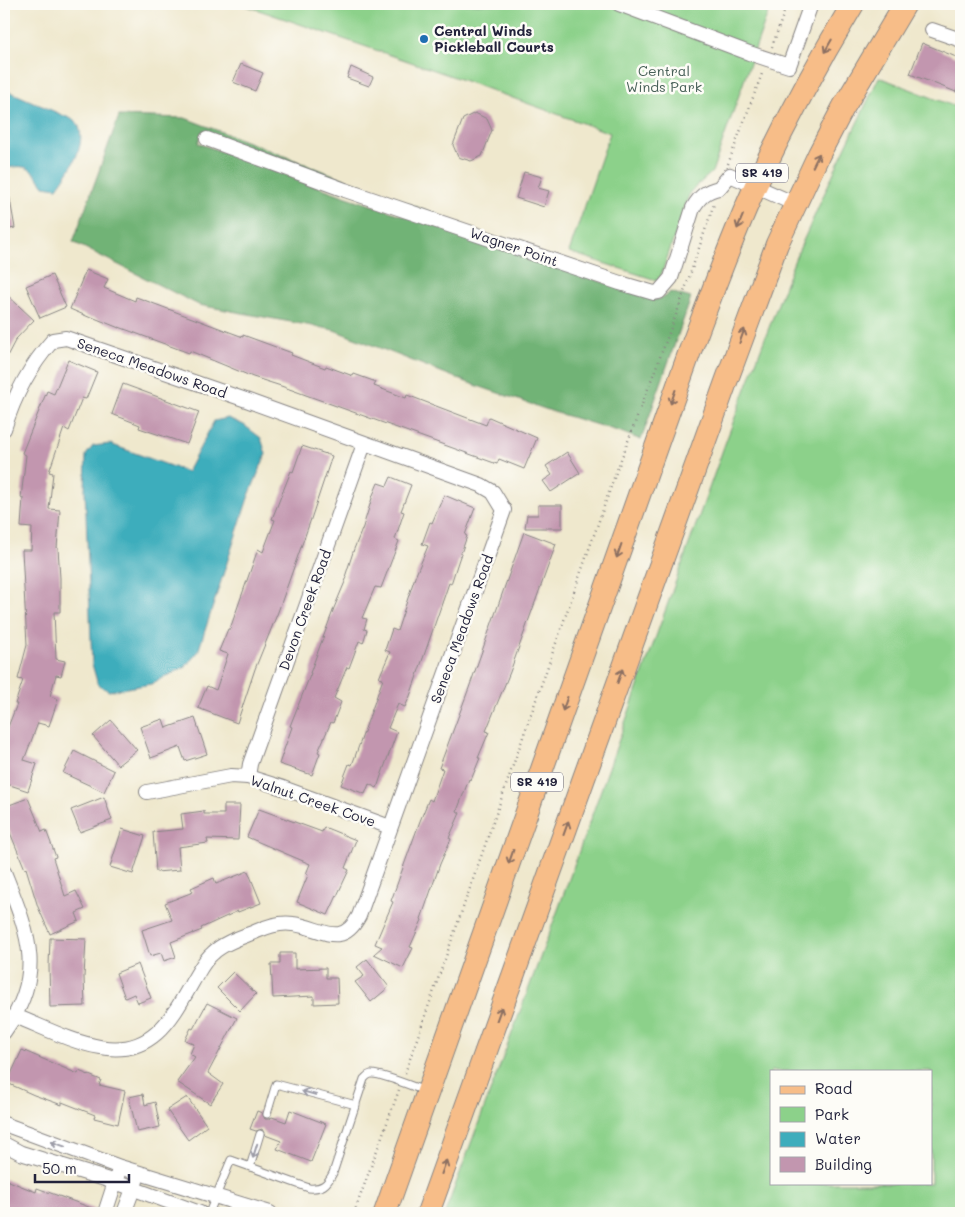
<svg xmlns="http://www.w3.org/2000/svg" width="965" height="1217" font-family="Mali,sans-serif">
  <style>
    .green { fill: #8cd18a; stroke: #577a62; fill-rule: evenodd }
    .forest { fill: #71b376; stroke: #4a6a58 }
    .water { fill: #3eadbc; stroke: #30687c }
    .building { fill: #c296af }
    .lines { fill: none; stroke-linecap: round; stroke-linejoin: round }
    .lane-casing { stroke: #888584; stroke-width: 9 }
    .street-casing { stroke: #888584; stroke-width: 16 }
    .primary-casing { stroke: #888584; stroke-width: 24 }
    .path { stroke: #888584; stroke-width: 2.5; stroke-dasharray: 1 4; stroke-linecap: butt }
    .lane { stroke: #fff; stroke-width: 7 }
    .street { stroke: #fff; stroke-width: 14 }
    .primary { stroke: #f7bd88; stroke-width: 22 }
    .oneway { stroke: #8c7062 }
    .oneway2 { stroke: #9c9ca7 }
    .poi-dot { fill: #1f6fb2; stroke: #fdfcf7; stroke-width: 2 }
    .labels { text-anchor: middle; stroke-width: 5; stroke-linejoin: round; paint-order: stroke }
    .shield { fill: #fdfcf7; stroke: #646373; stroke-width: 1 }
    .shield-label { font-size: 12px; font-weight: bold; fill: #22223b }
    .poi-label { font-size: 14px; font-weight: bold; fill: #22223b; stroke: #fdfcf7; text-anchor: start }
    .park-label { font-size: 14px; fill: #475f57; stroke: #fdfcf7 }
    .street-label { font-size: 14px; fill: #22223b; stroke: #fdfcf7 }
  </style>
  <rect width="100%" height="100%" fill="#fdfcf7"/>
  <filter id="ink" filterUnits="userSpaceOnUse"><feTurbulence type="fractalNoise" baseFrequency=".02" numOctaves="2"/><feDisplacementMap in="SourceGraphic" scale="10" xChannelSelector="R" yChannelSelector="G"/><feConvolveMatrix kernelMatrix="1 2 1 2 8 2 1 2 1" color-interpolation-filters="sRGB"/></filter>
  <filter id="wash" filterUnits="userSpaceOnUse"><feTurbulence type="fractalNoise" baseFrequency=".0096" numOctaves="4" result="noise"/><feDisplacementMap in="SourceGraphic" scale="20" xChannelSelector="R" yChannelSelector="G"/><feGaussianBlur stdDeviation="1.12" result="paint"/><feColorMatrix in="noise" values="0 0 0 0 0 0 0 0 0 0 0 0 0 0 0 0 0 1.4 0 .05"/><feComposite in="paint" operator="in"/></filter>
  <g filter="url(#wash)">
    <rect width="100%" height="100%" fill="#efe8cd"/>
    <!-- green -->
    <g class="green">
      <polygon points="241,4 771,4 712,172 690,192 659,281 569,252 610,133 443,73"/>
      <path d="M879,77L961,109V1213H445L559,907L726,441L795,259L838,163ZM771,1071H931V1183H771Z"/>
    </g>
    <!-- forest -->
    <polygon class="forest" points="119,116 185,118 438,215 202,131 198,143 344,196 656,300 665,297 670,292 691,298 641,440 621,432 554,412 469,383 334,330 199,305 73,242"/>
    <!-- water -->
    <g class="water">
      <path d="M4,89L76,121C90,142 70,170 57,188L44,186C31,168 27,163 4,169Z"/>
      <polygon points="228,418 244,425 261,438 266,454 248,498 198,652 185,667 151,684 109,691 98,685 92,664 85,490 86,455 93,446 110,444 187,472 214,421"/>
    </g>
    <g id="blocks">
      <!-- building -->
      <g class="building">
        <polygon points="922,43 961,59 961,79 956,92 910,74"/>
        <polygon points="241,64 263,73 255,91 233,82"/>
        <polygon points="351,67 373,77 369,86 347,78"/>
        <polygon points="475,113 487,119 492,130 482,156 471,161 458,157 453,145 463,119"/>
        <polygon points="524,172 542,177 538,188 549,191 544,207 516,198"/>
        <polygon points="9,194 15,228 4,230 4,195"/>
        <polygon points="86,270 108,279 104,288 135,301 136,297 243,337 243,335 292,353 291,355 325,368 326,366 353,376 354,374 376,382 374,386 406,398 407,395 486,425 489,417 537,438 524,469 499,459 497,464 281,386 253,377 190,351 189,353 119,327 119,328 92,317 91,318 70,309"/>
        <polygon points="52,275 66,307 40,318 26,286"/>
        <polygon points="4,292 34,320 16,339 4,362"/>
        <polygon points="68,360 97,372 86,399 82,398 69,431 64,428 49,472 53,473 49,509 60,510 57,548 58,548 60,578 60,612 54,612 56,659 65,661 61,676 56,675 50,696 58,699 49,726 38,723 24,760 37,764 28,791 4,783 4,737 17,704 15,704 23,680 18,679 27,645 22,550 31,550 32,528 21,527 23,498 21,498 26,455 22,453 47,391 54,394"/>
        <polygon points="123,384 199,412 187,444 139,428 140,425 112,414"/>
        <polygon points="302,446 332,456 311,519 278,612 255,669 237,723 198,708 207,686 216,690 228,654 219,651 228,629 230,629 258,549 263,552 275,520 272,519 291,471 293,472"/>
        <polygon points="567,452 580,473 551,492 543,481 552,475 546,466"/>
        <polygon points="391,477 411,485 401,511 404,512 395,539 399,541 381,588 375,587 362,618 367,619 364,629 367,630 363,643 359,641 349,668 347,667 334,698 341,702 333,723 331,722 318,752 320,753 312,775 279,764 292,727 290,726 311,673 310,673 334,608 347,577 345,577 354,549 363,527 373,495 378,483 387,486"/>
        <polygon points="444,495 475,508 465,535 467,536 458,562 451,584 449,583 410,696 405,707 398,704 388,728 397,732 381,776 377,788 369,784 365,794 341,785 349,764 352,765 383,679 379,678 390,652 385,650 392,629 397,631 415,577 428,546 422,544 430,522 432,523"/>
        <polygon points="538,505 562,505 562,528 525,528 527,515 538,515"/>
        <polygon points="524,532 556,544 510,672 486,731 489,732 478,758 480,758 471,780 469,779 457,811 460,813 449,838 451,839 440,864 421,919 422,920 410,947 413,948 403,968 374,954 382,947 375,944 393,902 391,901 420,821 429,799 432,801 443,769 439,768 469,688"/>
        <polygon points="195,718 207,754 185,761 180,747 151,758 140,727 163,719 166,728"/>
        <polygon points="111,720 137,750 118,765 93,736"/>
        <polygon points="74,751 114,771 104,792 63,773"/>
        <polygon points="104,797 112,820 80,832 71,810"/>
        <polygon points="28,798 42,832 46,830 56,857 53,858 65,896 76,891 85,909 76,913 79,921 50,934 38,907 26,868 25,869 4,818 4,807"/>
        <polygon points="224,805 240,805 238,840 207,839 208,843 178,847 180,870 156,872 153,832 183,829 181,814 204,811 204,814 224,814"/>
        <polygon points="259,809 322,832 324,827 356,840 345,868 349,870 328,915 297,902 308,875 306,874 310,864 247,837"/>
        <polygon points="122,829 145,836 133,874 110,867"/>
        <polygon points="248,871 261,903 238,912 238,911 201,928 202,930 171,942 176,957 164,961 161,953 150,956 142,930 172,920 165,903 193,892 191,888 214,878 216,884"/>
        <polygon points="50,938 86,939 84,977 85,1006 50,1007 49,966"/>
        <polygon points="280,953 295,953 295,969 326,968 326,978 337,978 338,1003 314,1004 314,996 273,998 271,964 280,964"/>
        <polygon points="367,959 389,987 371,1002 355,982 364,976 357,967"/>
        <polygon points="138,964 151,998 138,1003 134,994 125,998 116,973"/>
        <polygon points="233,972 256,994 240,1011 217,988"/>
        <polygon points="207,1003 237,1018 208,1073 223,1084 210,1104 177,1082 195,1057 190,1054 194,1044 185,1040 191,1028 193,1029"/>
        <polygon points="22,1050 78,1074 79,1071 101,1080 99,1085 125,1091 118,1124 94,1118 95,1115 62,1102 62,1105 34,1095 7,1083"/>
        <polygon points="143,1094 145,1105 155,1102 160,1127 137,1132 129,1097"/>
        <polygon points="187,1097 207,1126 188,1140 167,1110"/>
        <polygon points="290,1110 326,1124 311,1162 277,1149 281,1141 265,1135 262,1129 256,1131 250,1129 257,1111 262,1113 265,1119 269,1119 272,1117 286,1122"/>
        <polygon points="4,1179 36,1192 37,1188 97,1210 96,1213 4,1213"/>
      </g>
    </g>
  </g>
  <g filter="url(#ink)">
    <use href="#blocks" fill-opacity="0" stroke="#888584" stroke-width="1"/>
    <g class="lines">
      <defs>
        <g id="lane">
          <polyline points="267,1114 276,1084 356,1105"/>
          <polyline points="250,1167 260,1134"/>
          <path d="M209,1213L231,1160L309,1188C322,1189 327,1185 333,1173L364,1079C367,1076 367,1075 371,1074C381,1073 414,1087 425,1091"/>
        </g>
        <g id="street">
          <polyline points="619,4 749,53 789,66 811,4"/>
          <polyline points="932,30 961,40"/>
          <path d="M207,139L345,190L620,283L654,293L659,292L671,278L693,208C700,196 706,191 719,188L730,175L795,204"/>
          <path d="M4,429C14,396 30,366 53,340L66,338L246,400L481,485L493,492L504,510L359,916C341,950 321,927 293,924C281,922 268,926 257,931C243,937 224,942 213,953C204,960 199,971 193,981C172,1018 152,1057 100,1047C71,1042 43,1027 15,1016"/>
          <polyline points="248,777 250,764 364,444"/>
          <polyline points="147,792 231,776 248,777 283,788 390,827"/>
          <path d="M4,872C28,933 47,973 4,1032"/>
          <polyline points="4,1124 120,1167 270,1213"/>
          <polyline points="4,1144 21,1153 115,1182 200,1213"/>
          <polyline points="105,1213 118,1173"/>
          <polyline points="124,1213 136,1181"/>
        </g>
        <g id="primary">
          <path d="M385,1213L690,351C711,296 731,239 756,185C785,123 818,62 853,4"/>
          <polyline points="428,1213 726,382 777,244 819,154 843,108 905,4"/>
        </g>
      </defs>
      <!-- lane casing -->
      <use href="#lane" class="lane-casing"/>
      <!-- street casing -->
      <use href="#street" class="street-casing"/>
      <!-- primary casing -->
      <use href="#primary" class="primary-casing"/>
      <!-- path -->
      <g class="path">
        <polyline points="772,47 787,4"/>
        <polyline points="728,164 763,71"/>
        <polyline points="405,1073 614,478 679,307 714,204"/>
        <polyline points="354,1213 399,1090"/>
      </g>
      <!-- lane -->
      <use href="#lane" class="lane"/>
      <!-- street -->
      <use href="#street" class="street"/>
      <!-- primary -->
      <use href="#primary" class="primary"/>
    </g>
    <!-- one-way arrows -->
    <defs><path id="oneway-shaft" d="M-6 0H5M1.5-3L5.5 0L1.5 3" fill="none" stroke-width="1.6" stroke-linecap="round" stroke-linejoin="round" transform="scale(1.25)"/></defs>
    <g class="oneway">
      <use href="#oneway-shaft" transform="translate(828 46) rotate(120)"/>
      <use href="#oneway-shaft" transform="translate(816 160) rotate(-64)"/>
      <use href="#oneway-shaft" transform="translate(740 222) rotate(113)"/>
      <use href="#oneway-shaft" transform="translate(742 336) rotate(-70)"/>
      <use href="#oneway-shaft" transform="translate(673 397) rotate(109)"/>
      <use href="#oneway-shaft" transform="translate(619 551) rotate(109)"/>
      <use href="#oneway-shaft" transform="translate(620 676) rotate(-70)"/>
      <use href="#oneway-shaft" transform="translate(565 704) rotate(109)"/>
      <use href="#oneway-shaft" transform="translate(566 828) rotate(-70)"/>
      <use href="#oneway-shaft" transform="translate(511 857) rotate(109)"/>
      <use href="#oneway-shaft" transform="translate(499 1014) rotate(-70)"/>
      <use href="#oneway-shaft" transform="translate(444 1167) rotate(-70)"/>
    </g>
    <g class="oneway2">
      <use href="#oneway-shaft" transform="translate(309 1093) rotate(-165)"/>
      <use href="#oneway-shaft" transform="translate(58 1144) rotate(-160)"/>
      <use href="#oneway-shaft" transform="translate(255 1151) rotate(107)"/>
    </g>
  </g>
  <!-- markers -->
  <circle class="poi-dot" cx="424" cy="39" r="5"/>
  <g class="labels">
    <!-- shield labels -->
    <g class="shield">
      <rect x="736" y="163.5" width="52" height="19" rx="4"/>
      <rect x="511" y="772.5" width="52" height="19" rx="4"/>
    </g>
    <g class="shield-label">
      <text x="762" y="177">SR 419</text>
      <text x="537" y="786">SR 419</text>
    </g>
    <!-- poi labels -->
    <g class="poi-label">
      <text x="434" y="36">Central Winds<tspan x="434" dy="16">Pickleball Courts</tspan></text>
    </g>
    <!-- park labels -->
    <g class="park-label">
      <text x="664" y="76">Central<tspan x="664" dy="16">Winds Park</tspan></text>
    </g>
    <!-- street labels -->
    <g class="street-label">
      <text transform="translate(514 247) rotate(19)" y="5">Wagner Point</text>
      <text transform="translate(152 368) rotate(19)" y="5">Seneca Meadows Road</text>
      <text transform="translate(305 610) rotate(-70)" y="5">Devon Creek Road</text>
      <text transform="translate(462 629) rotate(-70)" y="5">Seneca Meadows Road</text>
      <text transform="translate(313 801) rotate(19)" y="5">Walnut Creek Cove</text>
    </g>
  </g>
  <!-- margin -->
  <rect width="965" height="1217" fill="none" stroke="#fdfcf7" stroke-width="20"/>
  <!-- legend -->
  <rect x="770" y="1070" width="162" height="115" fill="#fdfcf7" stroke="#a5a5ac"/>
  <rect x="780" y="1086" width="25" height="8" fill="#f7bd88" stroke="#a5a5ac"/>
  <text x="815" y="1094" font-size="15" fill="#22223b">Road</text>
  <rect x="780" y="1107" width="25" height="15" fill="#8cd18a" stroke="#a5a5ac"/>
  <text x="815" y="1120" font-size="15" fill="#22223b">Park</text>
  <rect x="780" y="1132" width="25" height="15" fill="#3eadbc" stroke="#a5a5ac"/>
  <text x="815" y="1144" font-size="15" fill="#22223b">Water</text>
  <rect x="780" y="1157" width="25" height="15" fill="#c296af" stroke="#a5a5ac"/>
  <text x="815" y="1170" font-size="15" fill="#22223b">Building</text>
  <!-- scale -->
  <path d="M35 1174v8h94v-8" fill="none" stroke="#22223b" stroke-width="2.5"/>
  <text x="42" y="1174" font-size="15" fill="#22223b" stroke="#fdfcf7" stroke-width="4" paint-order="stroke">50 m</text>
</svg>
